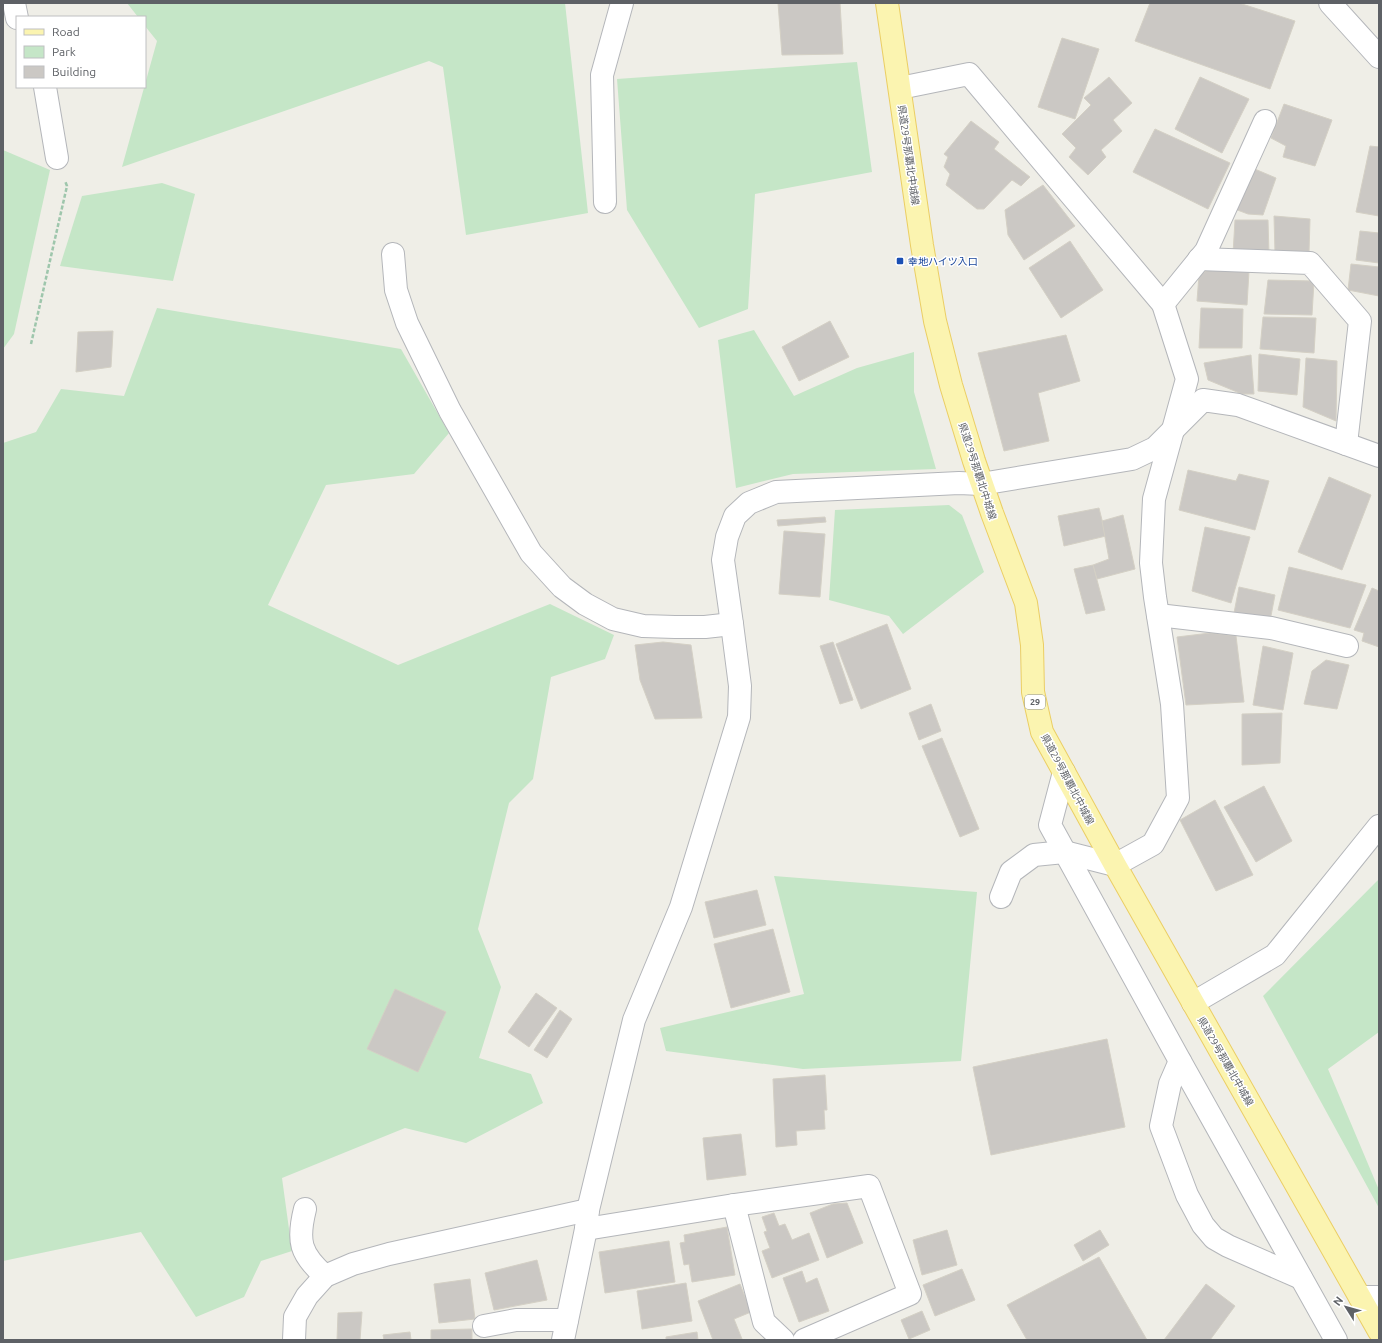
<svg xmlns="http://www.w3.org/2000/svg" width="1382" height="1343" font-family="Ubuntu,'Noto Sans JP',sans-serif">
  <style>
    .green { fill: #c5e6c7 }
    .building { fill: #cbc8c4; stroke: #d4d0c5 }
    .lines { fill: none; stroke-linecap: round; stroke-linejoin: round }
    .minor-casing { stroke: #b4b6ba; stroke-width: 24 }
    .major-casing { stroke: #ebce64; stroke-width: 24 }
    .path { stroke: #9ec6ac; stroke-width: 2.5; stroke-dasharray: 4 2; stroke-linecap: butt }
    .minor { stroke: #fff; stroke-width: 22 }
    .major { stroke: #fbf4b0; stroke-width: 22 }
    .transit-dot { fill: #1a4fb4; stroke: #fff; stroke-width: 1.5 }
    .labels { text-anchor: middle; stroke-width: 3; stroke-linejoin: round; paint-order: stroke }
    .shield { fill: #fff; stroke: #8e9094; stroke-width: 1 }
    .shield-label { font-size: 9px; font-weight: bold; fill: #5e6166 }
    .street-label { font-size: 10px; fill: #5e6166; stroke: #fff }
    .transit-label { font-size: 10px; fill: #164399; stroke: #fff; text-anchor: start }
  </style>
  <rect width="100%" height="100%" fill="#efeee7"/>
  <!-- green -->
  <g class="green">
    <polygon points="127,3 565,3 588,213 466,235 443,67 429,61 122,167 157,41 145,26 145,17 138,17"/>
    <polygon points="857,62 872,172 755,194 748,309 699,328 627,210 617,79"/>
    <polygon points="3,150 50,170 14,334 3,349"/>
    <polygon points="162,183 195,194 173,281 60,266 82,196"/>
    <polygon points="157,308 401,349 449,433 414,474 326,485 268,605 398,665 550,604 614,635 605,659 551,677 533,779 509,803 478,929 501,987 479,1058 531,1074 543,1103 466,1143 405,1128 282,1178 292,1251 261,1261 244,1297 196,1317 141,1232 3,1261 3,443 36,432 61,389 124,396"/>
    <polygon points="754,330 794,396 857,368 914,352 914,392 936,469 793,474 736,488 718,340"/>
    <polygon points="949,505 962,515 984,572 903,634 889,616 829,600 835,510"/>
    <polygon points="774,876 977,892 961,1061 803,1069 666,1051 660,1028 804,994"/>
    <polygon points="1379,879 1379,1032 1328,1069 1379,1190 1379,1208 1263,996"/>
  </g>
  <!-- building -->
  <g class="building">
    <polygon points="778,3 840,3 843,54 782,55"/>
    <polygon points="1150,3 1239,3 1295,21 1270,89 1135,41"/>
    <polygon points="1062,38 1099,49 1075,119 1038,107"/>
    <polygon points="1109,77 1132,103 1113,120 1122,131 1101,150 1106,157 1088,175 1069,157 1076,148 1062,134 1091,105 1084,98"/>
    <polygon points="1200,77 1249,99 1222,153 1175,129"/>
    <polygon points="1284,104 1332,120 1315,166 1283,157 1286,146 1271,138"/>
    <polygon points="971,121 999,142 994,149 1030,177 1021,186 1012,180 984,209 977,209 946,185 950,174 944,167 948,157 944,154"/>
    <polygon points="1155,129 1230,163 1208,209 1133,172"/>
    <polygon points="1370,146 1379,147 1379,216 1356,212"/>
    <polygon points="1250,167 1276,178 1263,215 1248,214 1232,208"/>
    <polygon points="1043,185 1075,226 1024,260 1008,235 1005,210"/>
    <polygon points="1274,216 1310,219 1309,253 1275,253"/>
    <polygon points="1235,220 1268,220 1269,255 1233,254"/>
    <polygon points="1360,231 1379,233 1379,263 1356,260"/>
    <polygon points="1070,241 1103,290 1061,318 1029,268"/>
    <polygon points="1351,264 1379,267 1379,296 1348,290"/>
    <polygon points="1208,270 1249,271 1247,305 1197,301 1199,275"/>
    <polygon points="1268,280 1314,281 1312,315 1264,314"/>
    <polygon points="1201,308 1243,309 1242,348 1199,348"/>
    <polygon points="1263,317 1316,318 1314,353 1260,349"/>
    <polygon points="830,321 849,357 799,381 782,347"/>
    <polygon points="113,331 111,367 76,372 78,332"/>
    <polygon points="1066,335 1080,381 1038,393 1049,441 1004,451 978,353"/>
    <polygon points="1259,354 1300,359 1297,395 1258,391"/>
    <polygon points="1251,355 1254,394 1242,394 1208,380 1204,363"/>
    <polygon points="1306,358 1337,361 1336,421 1303,407"/>
    <polygon points="1188,470 1236,481 1239,474 1269,481 1255,530 1179,510"/>
    <polygon points="1329,477 1371,495 1342,570 1298,552"/>
    <polygon points="1099,508 1106,536 1064,546 1058,516"/>
    <polygon points="1123,515 1135,569 1097,579 1093,565 1109,559 1102,521"/>
    <polygon points="825,517 826,522 778,526 777,520"/>
    <polygon points="1205,527 1250,537 1231,603 1192,591"/>
    <polygon points="784,531 825,534 820,597 779,594"/>
    <polygon points="1093,565 1105,610 1086,614 1074,569"/>
    <polygon points="1289,567 1366,585 1350,628 1278,610"/>
    <polygon points="1239,587 1275,595 1270,621 1234,613"/>
    <polygon points="1372,588 1379,591 1379,647 1362,641 1364,633 1354,630"/>
    <polygon points="887,624 911,689 861,709 836,644"/>
    <polygon points="1210,633 1236,636 1244,702 1186,705 1177,637"/>
    <polygon points="663,642 691,645 702,718 655,719 640,680 635,645"/>
    <polygon points="833,642 853,700 840,704 820,646"/>
    <polygon points="1263,646 1293,653 1283,710 1253,705"/>
    <polygon points="1326,660 1349,665 1337,709 1304,704 1312,671"/>
    <polygon points="931,704 941,731 919,740 909,713"/>
    <polygon points="1282,713 1280,763 1242,765 1242,714"/>
    <polygon points="942,738 979,829 960,837 922,746"/>
    <polygon points="1264,786 1292,841 1256,862 1224,807"/>
    <polygon points="1215,800 1253,875 1216,891 1180,820"/>
    <polygon points="757,890 766,925 714,938 705,902"/>
    <polygon points="773,929 790,992 731,1008 714,944"/>
    <polygon points="395,989 446,1012 418,1072 367,1049"/>
    <polygon points="536,993 557,1008 529,1047 508,1032"/>
    <polygon points="560,1010 572,1019 547,1058 534,1050"/>
    <polygon points="1107,1039 1125,1127 991,1155 973,1067"/>
    <polygon points="825,1075 827,1110 824,1110 825,1129 796,1131 797,1145 776,1147 773,1079"/>
    <polygon points="741,1134 746,1175 707,1180 703,1138"/>
    <polygon points="847,1203 863,1243 827,1258 810,1213 833,1204"/>
    <polygon points="774,1213 779,1226 785,1224 792,1240 809,1233 819,1260 772,1278 762,1251 770,1248 764,1232 767,1231 762,1217"/>
    <polygon points="727,1227 735,1275 692,1282 689,1264 684,1265 680,1243 685,1242 684,1235"/>
    <polygon points="947,1230 957,1265 922,1275 913,1240"/>
    <polygon points="1100,1230 1109,1245 1083,1261 1074,1245"/>
    <polygon points="669,1241 675,1282 605,1293 599,1252"/>
    <polygon points="1099,1257 1147,1340 1027,1340 1007,1305"/>
    <polygon points="537,1260 547,1300 494,1310 485,1273"/>
    <polygon points="962,1269 975,1300 935,1316 923,1285"/>
    <polygon points="802,1271 806,1283 817,1278 829,1311 799,1322 783,1278"/>
    <polygon points="470,1279 475,1319 439,1323 434,1284"/>
    <polygon points="686,1283 692,1321 642,1329 637,1291"/>
    <polygon points="740,1284 751,1312 734,1319 742,1339 713,1340 698,1301"/>
    <polygon points="1206,1284 1235,1306 1210,1340 1164,1340"/>
    <polygon points="922,1311 930,1330 909,1339 901,1320"/>
    <polygon points="362,1312 360,1340 337,1340 338,1313"/>
    <polygon points="472,1329 472,1340 431,1340 431,1330"/>
    <polygon points="410,1332 411,1340 384,1340 383,1335"/>
    <polygon points="697,1332 698,1340 666,1340 666,1337"/>
  </g>
  <g class="lines">
    <defs>
      <g id="minor">
        <polyline points="14,3 17,18"/>
        <polyline points="1330,3 1379,57"/>
        <polyline points="45,87 57,158"/>
        <polyline points="900,88 969,74 1163,304 1187,379 1154,499 1151,563 1155,597 1172,704 1178,798 1153,844 1115,865 1064,852 1034,855 1011,872 1001,897"/>
        <polyline points="605,202 602,75 622,3"/>
        <polyline points="393,254 396,290 407,323 450,411 531,553 562,587 585,604 613,619 643,626 675,627 705,627 732,624"/>
        <polyline points="1199,259 1310,263 1360,321 1346,444"/>
        <polyline points="1163,304 1206,251 1265,121"/>
        <polyline points="1158,615 1271,628 1347,646"/>
        <polyline points="1064,772 1050,825 1180,1061 1336,1340"/>
        <polyline points="1193,1003 1275,955 1379,826"/>
        <polyline points="1180,1061 1170,1084 1161,1126 1187,1195 1203,1225 1214,1238 1228,1246 1301,1278"/>
        <polyline points="734,1205 764,1322 783,1340"/>
        <path d="M305,1209C297,1241 300,1254 325,1276"/>
        <polyline points="586,1229 734,1205 869,1186 910,1294 804,1340"/>
        <polyline points="1360,1297 1379,1297"/>
        <polyline points="484,1326 516,1320 567,1320"/>
        <polyline points="294,1340 295,1317 307,1296 325,1276 353,1264 389,1254 588,1210"/>
        <polyline points="563,1340 586,1229 588,1210 634,1020 681,907 739,717 740,686 732,624 723,560 727,537 735,516 749,503 776,492 959,483 981,484 1132,459 1155,448 1203,400 1238,405 1379,456"/>
      </g>
      <polyline id="major" points="887,3 922,245 935,321 951,385 974,461 992,513 1026,603 1032,645 1033,692 1042,732 1115,865 1379,1331"/>
    </defs>
    <!-- minor casing -->
    <use href="#minor" class="minor-casing"/>
    <!-- major casing -->
    <use href="#major" class="major-casing"/>
    <!-- path -->
    <polyline class="path" points="31,344 67,186 65,181"/>
    <!-- minor -->
    <use href="#minor" class="minor"/>
    <!-- major -->
    <use href="#major" class="major"/>
  </g>
  <!-- markers -->
  <rect class="transit-dot" x="896" y="257" width="8" height="8" rx="2"/>
  <g class="labels">
    <!-- shield labels -->
    <rect class="shield" x="1025" y="695" width="20" height="14" rx="3"/>
    <g class="shield-label">
      <text x="1035" y="705">29</text>
    </g>
    <!-- street labels -->
    <g class="street-label">
      <text transform="translate(909 155) rotate(82)" y="4">県道29号那覇北中城線</text>
      <text transform="translate(978 471) rotate(72)" y="4">県道29号那覇北中城線</text>
      <text transform="translate(1068 779) rotate(62)" y="4">県道29号那覇北中城線</text>
      <text transform="translate(1226 1061) rotate(60)" y="4">県道29号那覇北中城線</text>
    </g>
    <!-- transit labels -->
    <g class="transit-label">
      <text x="908" y="265">幸地ハイツ入口</text>
    </g>
  </g>
  <!-- border -->
  <rect width="1382" height="1343" fill="none" stroke="#5e6166" stroke-width="8"/>
  <!-- legend -->
  <rect x="16" y="16" width="130" height="72" fill="#ffffff" stroke="#bfc0c2"/>
  <rect x="24" y="29" width="20" height="6" fill="#fbf4b0" stroke="#bfc0c2"/>
  <text x="52" y="36" font-size="12" fill="#5e6166">Road</text>
  <rect x="24" y="46" width="20" height="12" fill="#c5e6c7" stroke="#bfc0c2"/>
  <text x="52" y="56" font-size="12" fill="#5e6166">Park</text>
  <rect x="24" y="66" width="20" height="12" fill="#cbc8c4" stroke="#bfc0c2"/>
  <text x="52" y="76" font-size="12" fill="#5e6166">Building</text>
  <!-- north arrow -->
  <g transform="translate(1346 1307) rotate(307)" stroke="#ffffff" stroke-width="3" paint-order="stroke">
  <path d="M0-3L7 15L0 10L-7 15Z" fill="#5e6166"/>
  <text y="-6" font-size="11" font-weight="bold" text-anchor="middle" fill="#5e6166">N</text>
  </g>
</svg>
